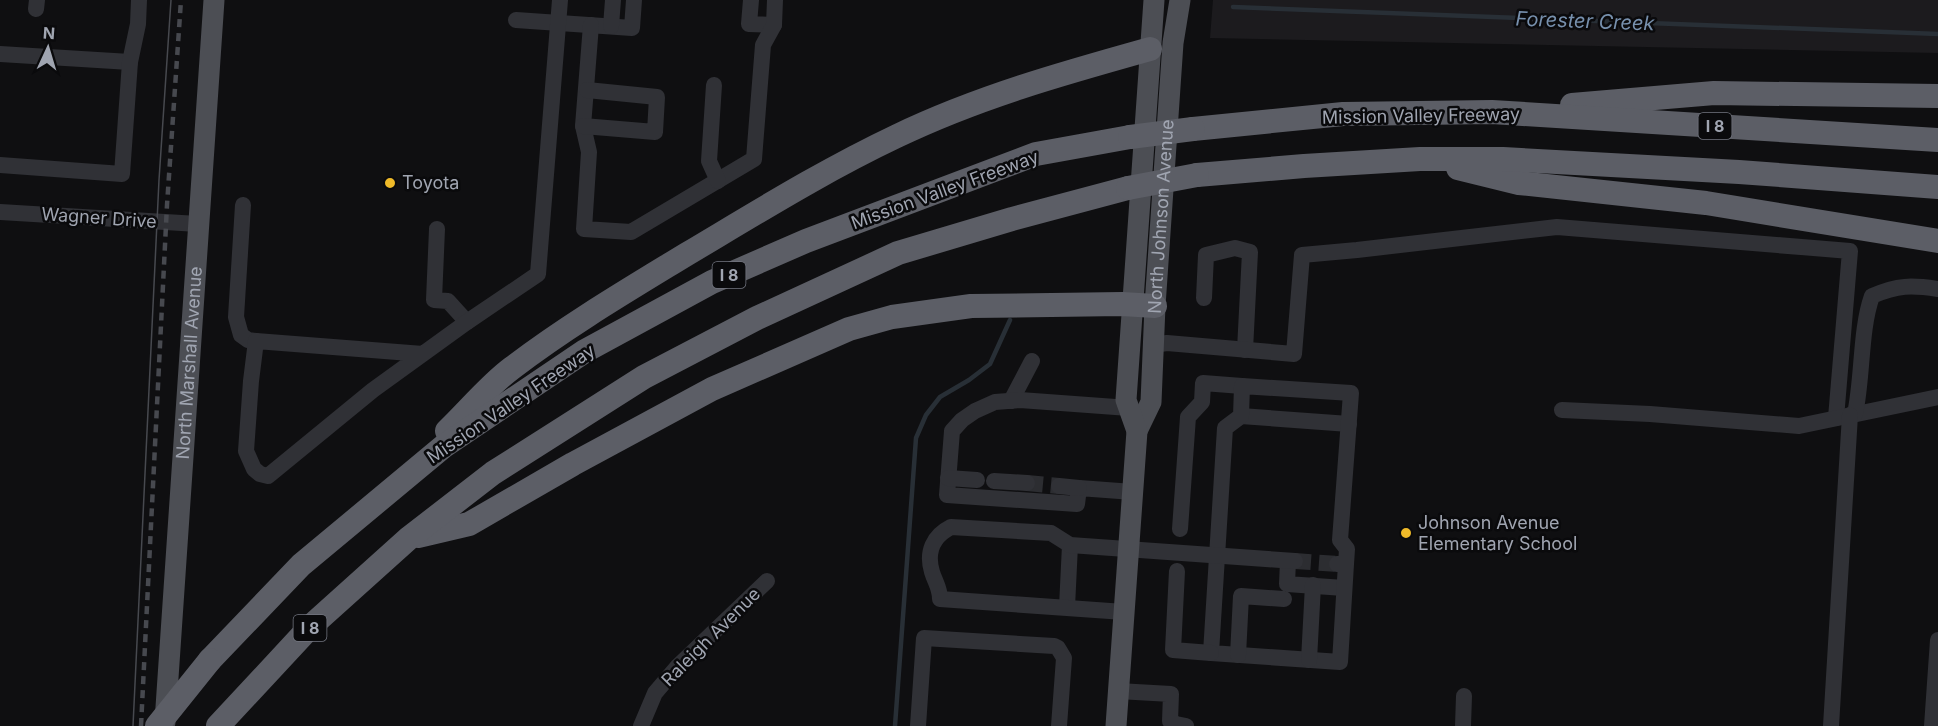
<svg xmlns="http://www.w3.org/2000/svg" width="1938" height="726" font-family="Inter,sans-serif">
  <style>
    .built { fill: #1c1b1e }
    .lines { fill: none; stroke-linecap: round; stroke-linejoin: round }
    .stream { stroke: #282f36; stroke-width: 4.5 }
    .minor-tunnel { stroke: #2c2d31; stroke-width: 16; stroke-dasharray: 16 8; stroke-linecap: butt }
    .minor { stroke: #303136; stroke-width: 16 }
    .major { stroke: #4c4e54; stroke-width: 21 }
    .highway { stroke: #5c5e66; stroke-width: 24 }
    .tram { stroke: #47494f; stroke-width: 1.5 }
    .rail { stroke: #47494f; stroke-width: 4.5; stroke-dasharray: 8 6; stroke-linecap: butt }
    .highway-bridge { stroke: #5c5e66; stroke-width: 24 }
    .poi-dot { fill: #efba29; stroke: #0a0a0c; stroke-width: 2 }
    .labels { text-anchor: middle; stroke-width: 5; stroke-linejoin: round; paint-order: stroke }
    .shield { fill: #0a0a0c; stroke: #737680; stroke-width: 1.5 }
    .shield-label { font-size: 16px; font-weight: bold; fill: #a0a5b1 }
    .street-label { font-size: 18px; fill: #a0a5b1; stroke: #0a0a0c }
    .poi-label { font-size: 18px; fill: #a0a5b1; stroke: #0a0a0c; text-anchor: start }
    .water-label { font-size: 20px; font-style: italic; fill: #7790ad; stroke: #0a0a0c }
  </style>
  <rect width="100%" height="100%" fill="#0f0f11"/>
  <!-- built -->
  <polygon class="built" points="1213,0 1938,0 1938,53 1210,38"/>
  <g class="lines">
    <!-- stream -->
    <g class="stream">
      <polyline points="1233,7 1938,34"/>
      <polyline points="895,726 916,438 926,415 940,397 969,380 990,364 1010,320"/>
    </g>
    <!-- minor-tunnel -->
    <g class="minor-tunnel">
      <polyline points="1027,483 1059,486"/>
      <polyline points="1295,561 1337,564"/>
    </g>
    <!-- minor -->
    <g class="minor">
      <polyline points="751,0 749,24 774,25"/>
      <polyline points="36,9 37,0"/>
      <polyline points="516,20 632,28 634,0"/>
      <polyline points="591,25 583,126 589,152 584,229 631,232 754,159 763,45 774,25 775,0"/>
      <polyline points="611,26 613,0"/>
      <polyline points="0,54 130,62"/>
      <polyline points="714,85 709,161 718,181"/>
      <polyline points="583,126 655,132 657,97 587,90"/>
      <polyline points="0,165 122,174 130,62 138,24 139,0"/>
      <polyline points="243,205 236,317 241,335 248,340 256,341"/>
      <polyline points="0,212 198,224"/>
      <polyline points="437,229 434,300 448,301 467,322"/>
      <polyline points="1204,298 1206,255 1235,248 1250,252 1245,350"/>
      <polyline points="1153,345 1167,343 1294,354 1302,255 1357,250 1557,227 1850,251 1836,418"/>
      <polyline points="423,354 256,341 251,381 246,451 254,469 260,474 268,476 373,390 467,322 538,274 560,0"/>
      <polyline points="1011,401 1032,361"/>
      <polyline points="1129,408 1020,400 995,402 975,411 962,420 952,431 947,495 1077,504 1079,488 1133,492"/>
      <polyline points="1562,410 1650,414 1799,426 1938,397"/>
      <path d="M1855,414C1863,376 1860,330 1872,296C1898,285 1911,285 1938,289"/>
      <polyline points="1241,416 1349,424"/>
      <polyline points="948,478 977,480"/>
      <polyline points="994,481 1027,483"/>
      <polyline points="1059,486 1079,488"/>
      <polyline points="1180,529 1188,417 1202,402 1203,383 1242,386"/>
      <polyline points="1288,561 1287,584 1344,588"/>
      <polyline points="1337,564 1346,564 1347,549 1340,540 1351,393 1242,386 1241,416 1225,428 1211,653 1340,662 1346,564"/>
      <polyline points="1177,571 1173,650 1211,653"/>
      <polyline points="1067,607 1070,545"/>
      <path d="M1124,612L940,599C940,588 935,582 932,572C926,552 933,536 951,527L1051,533L1070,545L1295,561"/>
      <polyline points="1238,655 1241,596 1284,599"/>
      <polyline points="1309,660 1313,585"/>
      <polyline points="1118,691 1171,694 1170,721 1176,724 1186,726"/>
      <polyline points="641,726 655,693 678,666 767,581"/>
      <polyline points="918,726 924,638 1054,646 1058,648 1064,658 1059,726"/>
      <polyline points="1463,726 1464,696"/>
      <polyline points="1831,726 1850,415"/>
      <polyline points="1932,726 1938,640"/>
    </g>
    <!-- major -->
    <g class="major">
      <path id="s1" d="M1137,431L1151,402L1155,306L1173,43L1180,0"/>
      <path id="s2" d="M165,722L214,0"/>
      <polyline points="1116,726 1137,431 1126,400 1154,0"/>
    </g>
    <!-- highway -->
    <g class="highway">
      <polyline points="1572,105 1714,93 1938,96"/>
      <polyline points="1193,129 1343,114 1492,112 1938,140"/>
      <polyline points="1458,168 1519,183 1706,203 1938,241"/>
      <polyline points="1197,175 1304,166 1420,159 1503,159 1739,172 1938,187"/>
      <path d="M447,431C468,411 489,385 512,368C567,326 628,290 687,254C756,213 825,170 897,136C978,97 1064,73 1150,49"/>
      <polyline points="418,536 469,524 573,464 712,389 849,329 892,317 971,306 1122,304 1155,306"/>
      <polyline points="210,660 301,565 444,446 585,351 712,282 806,241 1036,154 1130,137"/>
      <polyline points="218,726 310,627 409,538 493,473 644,377 757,318 898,253 1012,219 1128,188"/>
    </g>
    <!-- tram -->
    <polyline class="tram" points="133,726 159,180 171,0"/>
    <!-- rail -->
    <polyline class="rail" points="141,726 167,205 181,0"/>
    <!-- highway-bridge -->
    <g class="highway-bridge">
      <polyline points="1130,137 1193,129"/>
      <polyline points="1128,188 1197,175"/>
      <polyline points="157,726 210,660"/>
    </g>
  </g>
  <!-- markers -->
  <g class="poi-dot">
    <circle cx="390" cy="183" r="6"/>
    <circle cx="1406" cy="533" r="6"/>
  </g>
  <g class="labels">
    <!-- shield labels -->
    <g class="shield">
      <rect x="1698.5" y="113" width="33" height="26" rx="4.5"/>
      <rect x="712.5" y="262" width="33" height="26" rx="4.5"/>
      <rect x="293.5" y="615" width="33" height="26" rx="4.5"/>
    </g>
    <g class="shield-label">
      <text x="1715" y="132">I 8</text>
      <text x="729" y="281">I 8</text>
      <text x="310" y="634">I 8</text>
    </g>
    <!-- street labels -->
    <g class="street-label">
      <text transform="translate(1421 116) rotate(-1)" y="6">Mission Valley Freeway</text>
      <text transform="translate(945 190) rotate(-20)" y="6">Mission Valley Freeway</text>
      <text dy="6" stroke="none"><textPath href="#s1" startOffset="218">North Johnson Avenue</textPath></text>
      <text transform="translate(99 218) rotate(4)" y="6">Wagner Drive</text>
      <text dy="6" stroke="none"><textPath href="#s2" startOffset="360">North Marshall Avenue</textPath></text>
      <text transform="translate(511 404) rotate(-34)" y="6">Mission Valley Freeway</text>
      <text transform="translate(711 637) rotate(-45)" y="6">Raleigh Avenue</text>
    </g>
    <!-- poi labels -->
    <g class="poi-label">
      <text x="402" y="189">Toyota</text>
      <text x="1418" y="529">Johnson Avenue<tspan x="1418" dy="21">Elementary School</tspan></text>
    </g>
    <!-- water labels -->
    <g class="water-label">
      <text transform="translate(1585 21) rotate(2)" y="7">Forester Creek</text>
    </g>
  </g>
  <!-- north arrow -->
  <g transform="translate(48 48) rotate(4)" stroke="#0a0a0c" stroke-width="4.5" paint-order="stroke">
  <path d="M0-4.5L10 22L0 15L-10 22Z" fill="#a0a5b1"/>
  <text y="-9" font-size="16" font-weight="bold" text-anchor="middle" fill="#a0a5b1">N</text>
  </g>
</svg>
